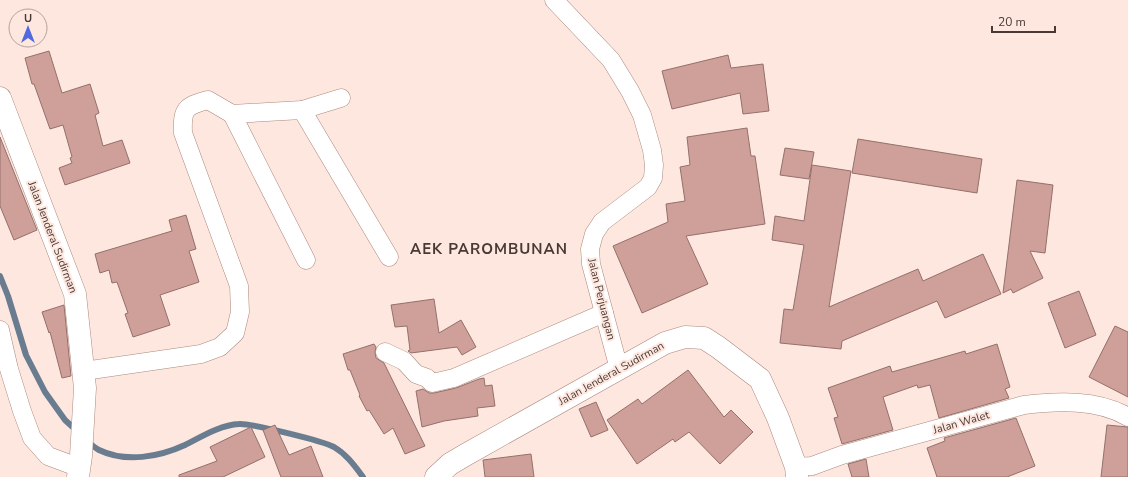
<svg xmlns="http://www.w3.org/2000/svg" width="1128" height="477" font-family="'Nunito Sans',sans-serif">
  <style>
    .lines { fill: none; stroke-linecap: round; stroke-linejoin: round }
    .stream { stroke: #6a7d90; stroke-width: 6 }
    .building { fill: #cf9f99; stroke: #94706c }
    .street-casing { stroke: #ac897d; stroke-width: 19 }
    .secondary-casing { stroke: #ac897d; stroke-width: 23 }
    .street { stroke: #fff; stroke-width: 18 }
    .secondary { stroke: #fff; stroke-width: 22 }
    .labels { text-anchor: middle; stroke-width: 4; stroke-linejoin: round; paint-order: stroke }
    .street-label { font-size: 11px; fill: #483934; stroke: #fee7df }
    .district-label { font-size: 15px; font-weight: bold; letter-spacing: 1px; fill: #483934; stroke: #fee7df }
  </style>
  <rect width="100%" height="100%" fill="#fee7df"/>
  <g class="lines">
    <!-- stream -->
    <g class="stream">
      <polyline points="0,276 8,296 26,355 45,392 65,420 78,432"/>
      <path d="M87,441C91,444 95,448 99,450C126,463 159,457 185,445C201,437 220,425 239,424C250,423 323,441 334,447C346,454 354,465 363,477"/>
    </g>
  </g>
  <!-- building -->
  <g class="building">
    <polygon points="49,51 62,93 90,84 99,113 95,115 103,146 122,140 130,163 65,185 59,168 72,163 70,158 72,157 63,125 50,129 34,84 32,84 25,58"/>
    <polygon points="728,55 731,68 763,64 769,111 743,114 740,93 672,109 662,71"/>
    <polygon points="747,128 751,156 755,156 765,224 686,236 708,284 642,313 613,246 668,222 666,204 685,201 680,167 690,165 687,137"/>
    <polygon points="0,137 37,230 14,240 0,206"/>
    <polygon points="858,139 982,159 977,193 852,173"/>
    <polygon points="785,148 814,152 809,179 780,175"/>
    <polygon points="812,165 851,171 829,307 918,269 923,281 983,254 1001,294 945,318 937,301 842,341 841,349 780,343 784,309 793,310 804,245 772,240 775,216 804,221"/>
    <polygon points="1017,180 1053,185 1045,253 1030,251 1043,278 1013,293 1011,289 1003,293"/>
    <polygon points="186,215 196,249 189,251 199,282 160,295 170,325 133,337 125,314 128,313 117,282 112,283 109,270 100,273 95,254 172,231 169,220"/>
    <polygon points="1079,291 1096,335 1065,348 1048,303"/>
    <polygon points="434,299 439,333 461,320 476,347 462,355 457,347 411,353 408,351 410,350 407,326 395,327 391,305"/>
    <polygon points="64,305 71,376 62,378 50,332 49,333 42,312"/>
    <polygon points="1115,326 1128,332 1128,397 1089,377"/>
    <polygon points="374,344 376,347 375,352 376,358 384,363 425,446 405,454 393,428 384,434 369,410 367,411 359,396 360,395 350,370 348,370 343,354"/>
    <polygon points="997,344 1010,387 1005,389 1009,398 939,418 930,385 918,388 917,385 883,397 893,430 842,444 834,418 838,417 828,388 890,366 892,372 965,351 966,354"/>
    <polygon points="688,370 724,417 731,410 753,432 720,464 689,432 675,442 673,439 637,464 607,420 638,399 642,404"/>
    <polygon points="484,378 485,386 492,385 495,406 477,408 478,416 444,421 422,427 416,391 423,389 429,393 434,393 456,388 479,379"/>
    <polygon points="596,402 608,430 591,437 579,409"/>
    <polygon points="1016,418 1035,466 1007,477 937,477 927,448 945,441 944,438"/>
    <polygon points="275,425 289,455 311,446 323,477 281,477 263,430"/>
    <polygon points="1107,425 1128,427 1128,477 1101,477"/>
    <polygon points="251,427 265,457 223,477 179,477 179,475 217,461 210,447"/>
    <polygon points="531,454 534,477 485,477 483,460"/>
    <polygon points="866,459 869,477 852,477 848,464"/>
  </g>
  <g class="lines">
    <defs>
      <g id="street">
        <polyline points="554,0 611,60 630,91 642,115 652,150 654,165 653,178 648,187 602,222 594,234 590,249 591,264 619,369"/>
        <polyline points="302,110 389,257"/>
        <polyline points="232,114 306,260"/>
        <polyline points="0,330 9,369 22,411 32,438 48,456 80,468"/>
        <polyline points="385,352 404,361 416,374 427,378 432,383 454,378 604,313"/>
        <path d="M84,371L201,354L220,347L235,333L240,312L239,286L183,133C182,109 185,106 208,100L232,114L302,110L341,98"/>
        <path d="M796,467L812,466L842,455L1024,405C1057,401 1098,399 1128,417"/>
      </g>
      <g id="secondary">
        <polyline points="0,98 75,294 85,388 81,456 78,477"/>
        <polyline points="436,477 450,464 467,454 665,343 685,337 704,338 718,347 760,379 778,418 796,467 797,477"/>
      </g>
    </defs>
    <!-- street casing -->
    <use href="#street" class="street-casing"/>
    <!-- secondary casing -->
    <use href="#secondary" class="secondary-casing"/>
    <!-- street -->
    <use href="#street" class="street"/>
    <!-- secondary -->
    <use href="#secondary" class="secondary"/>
  </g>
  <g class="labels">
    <!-- street labels -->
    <g class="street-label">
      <text transform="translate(53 237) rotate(69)" y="4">Jalan Jenderal Sudirman</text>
      <text transform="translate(602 299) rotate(76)" y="4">Jalan Perjuangan</text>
      <text transform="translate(611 373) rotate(-29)" y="4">Jalan Jenderal Sudirman</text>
      <text transform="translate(961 422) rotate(-16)" y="4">Jalan Walet</text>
    </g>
    <!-- district labels -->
    <g class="district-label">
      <text x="489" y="254">AEK PAROMBUNAN</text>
    </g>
  </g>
  <!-- north arrow -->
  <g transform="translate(28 28)"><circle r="19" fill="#fee7df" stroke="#b5a19b"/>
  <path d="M0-3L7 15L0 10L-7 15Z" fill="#526ae0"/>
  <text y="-6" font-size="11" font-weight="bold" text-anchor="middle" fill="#483934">U</text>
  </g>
  <!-- scale -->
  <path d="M992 26v6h63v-6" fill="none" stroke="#483934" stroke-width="2"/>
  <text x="998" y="26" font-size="12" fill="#483934" stroke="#fee7df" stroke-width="3" paint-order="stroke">20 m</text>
</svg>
